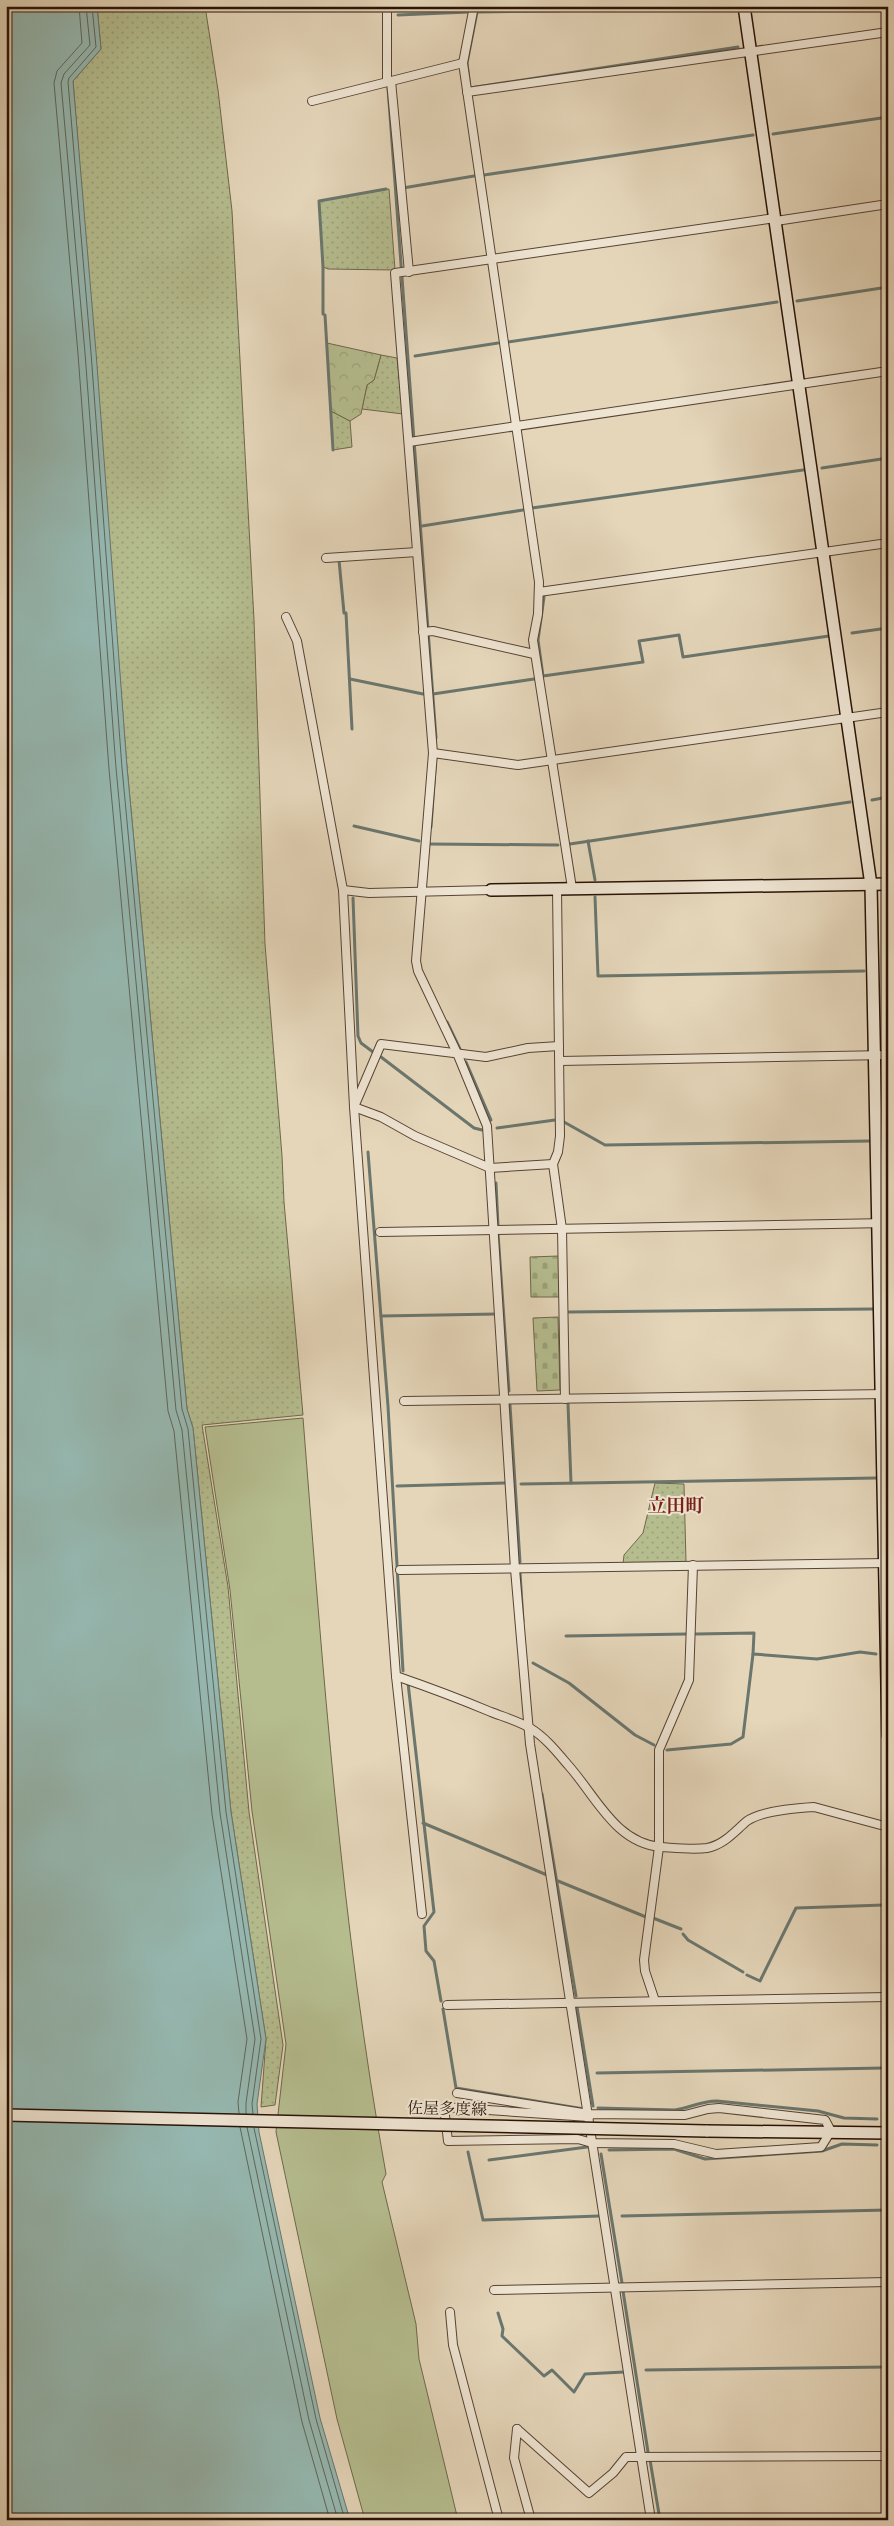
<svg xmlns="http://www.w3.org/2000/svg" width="894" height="2526" font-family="'IM FELL French Canon','Noto Serif JP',serif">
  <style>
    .grass { fill: url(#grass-dots); stroke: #6e684b }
    .forest { fill: url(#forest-crowns); stroke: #6e684b }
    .cemetery { fill: url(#cemetery-stones); stroke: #6e684b }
    .park { fill: #b5bd8f; stroke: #6e684b }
    .water { fill: #96b9b2; stroke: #6a766e }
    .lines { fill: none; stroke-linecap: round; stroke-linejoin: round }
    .shore { stroke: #5f665c; stroke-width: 1 }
    .stream { stroke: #6a766e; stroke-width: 3 }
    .street-casing { stroke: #574334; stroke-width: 10 }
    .secondary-casing { stroke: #281207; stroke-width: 14 }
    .street { stroke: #eee4d2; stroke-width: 8 }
    .secondary { stroke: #eee4d2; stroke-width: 11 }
    .secondary-bridge-casing { stroke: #281207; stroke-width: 14; stroke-linecap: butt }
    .secondary-bridge { stroke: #eee4d2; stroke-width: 11 }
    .labels { text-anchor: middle; stroke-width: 4; stroke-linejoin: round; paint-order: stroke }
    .street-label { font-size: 16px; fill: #281207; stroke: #eee4d2 }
    .quarter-label { font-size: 19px; font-weight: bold; fill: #7a1f14; stroke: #eee4d2 }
  </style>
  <defs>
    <pattern id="grass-dots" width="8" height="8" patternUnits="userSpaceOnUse" patternTransform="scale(1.25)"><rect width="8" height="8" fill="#b5bd8f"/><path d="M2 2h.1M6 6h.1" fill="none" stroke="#9ca17a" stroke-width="1.8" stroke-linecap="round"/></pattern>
    <pattern id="forest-crowns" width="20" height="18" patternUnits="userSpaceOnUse" patternTransform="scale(1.25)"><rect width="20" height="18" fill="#b5bd8f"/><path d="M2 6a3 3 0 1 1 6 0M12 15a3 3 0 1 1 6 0" fill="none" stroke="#9ca17a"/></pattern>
    <pattern id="cemetery-stones" width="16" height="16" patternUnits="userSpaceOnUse" patternTransform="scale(1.25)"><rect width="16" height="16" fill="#b5bd8f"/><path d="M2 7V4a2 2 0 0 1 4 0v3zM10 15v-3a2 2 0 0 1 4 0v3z" fill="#9ca17a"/></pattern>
  </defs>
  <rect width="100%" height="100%" fill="#e5d6ba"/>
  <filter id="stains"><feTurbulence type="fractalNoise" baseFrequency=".004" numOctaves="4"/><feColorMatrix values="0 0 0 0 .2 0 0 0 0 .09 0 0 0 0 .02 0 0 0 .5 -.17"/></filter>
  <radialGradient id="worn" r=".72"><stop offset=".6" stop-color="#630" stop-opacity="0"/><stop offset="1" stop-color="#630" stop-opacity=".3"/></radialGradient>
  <!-- grass -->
  <g class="grass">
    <polygon points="97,6 205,6 218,90 232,211 254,620 265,944 282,1156 284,1202 303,1415 202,1425 228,1587 249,1812 283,2045 275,2105 261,2107 266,2039 231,1812 193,1428 187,1409 127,767 73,81 101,49"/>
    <polygon points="389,189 395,270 328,269 323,267 319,201"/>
    <polygon points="381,355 397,358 403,414 362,409 367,385 374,380"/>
    <polygon points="331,411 350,421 352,447 333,450"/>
    <polygon points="655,1483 684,1484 686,1562 623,1564 624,1555 643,1533"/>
  </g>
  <!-- forest -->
  <polygon class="forest" points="327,343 381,355 374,380 367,385 361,414 350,421 331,411"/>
  <!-- cemetery -->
  <g class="cemetery">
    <polygon points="559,1256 560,1297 531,1297 530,1257"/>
    <polygon points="558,1317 560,1390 537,1391 533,1318"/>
  </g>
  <!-- park -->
  <path class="park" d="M303,1418C323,1671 341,1924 386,2174L382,2182L416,2324L419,2359L458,2520H365L337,2419L276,2132L286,2044L252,1811L230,1590L205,1427Z"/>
  <!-- water -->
  <polygon class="water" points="6,6 97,6 101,49 73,81 96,352 127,767 187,1409 193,1428 231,1812 266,2039 257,2104 259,2132 320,2418 350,2520 6,2520"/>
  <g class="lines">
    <!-- shore -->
    <g class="shore">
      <polyline points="79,6 82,43 57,71 54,83 78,354 109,769 168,1411 174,1431 212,1814 247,2039 238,2102 239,2113"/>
      <polyline points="86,6 90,45 64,74 61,83 85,353 116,768 176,1410 182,1430 220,1813 255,2039 246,2103 246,2114"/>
      <polyline points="92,6 96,47 69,78 68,82 91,353 122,768 182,1409 188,1429 226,1812 261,2039 252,2104 253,2114"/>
      <polyline points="240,2127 302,2422 330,2520"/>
      <polyline points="247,2127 309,2420 338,2520"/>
      <polyline points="254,2128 316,2419 345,2520"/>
    </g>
    <!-- stream -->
    <g class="stream">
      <polyline points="595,6 558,11 477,12 467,63 470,88 738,47"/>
      <polyline points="398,15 469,12"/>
      <path d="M388,88C403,305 421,521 436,738"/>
      <polyline points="773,134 888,117"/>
      <polyline points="484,175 753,135"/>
      <polyline points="403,188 474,176"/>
      <polyline points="797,301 888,287"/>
      <polyline points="508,342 777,302"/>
      <polyline points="415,356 498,343"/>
      <polyline points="333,450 325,315 323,314 323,267 319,201 386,189"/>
      <polyline points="822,468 888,458"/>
      <polyline points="532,508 803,470"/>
      <polyline points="422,526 523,510"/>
      <polyline points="339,560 344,613 346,613 352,729"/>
      <polyline points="544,597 538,640 543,676 643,662 639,641 679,635 683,657 829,636"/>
      <polyline points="852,633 888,628"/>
      <polyline points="350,679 423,694"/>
      <polyline points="433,694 534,679"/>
      <polyline points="872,800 888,797"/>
      <polyline points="354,826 419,841"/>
      <polyline points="431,827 436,754"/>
      <polyline points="588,841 595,880"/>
      <polyline points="429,844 558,845"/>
      <polyline points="570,844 850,802"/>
      <polyline points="595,897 598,976 864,971"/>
      <polyline points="353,898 358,1036 361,1043 373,1052"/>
      <polyline points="886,970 888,970"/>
      <polyline points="447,1022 460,1049"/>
      <polyline points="381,1057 474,1128 482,1130"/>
      <polyline points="466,1062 491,1120"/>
      <polyline points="564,1122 605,1145 870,1141"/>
      <polyline points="497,1128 555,1120"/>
      <polyline points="368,1152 388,1406 403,1671"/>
      <polyline points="496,1183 498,1226"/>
      <polyline points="498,1233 509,1391"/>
      <polyline points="569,1312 874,1309"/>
      <polyline points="381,1316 497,1314"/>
      <polyline points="568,1404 571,1483"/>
      <polyline points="510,1405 520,1562"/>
      <polyline points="521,1484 876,1478"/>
      <polyline points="397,1486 505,1483"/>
      <polyline points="520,1572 523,1621"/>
      <polyline points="696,1634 754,1633 753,1654"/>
      <polyline points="566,1636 687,1634"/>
      <polyline points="533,1663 569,1683 635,1735 654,1745"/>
      <polyline points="408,1683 434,1912 424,1926 426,1951 434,1961 441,2001"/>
      <polyline points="667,1750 731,1744 743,1737 753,1654 817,1659 860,1652 876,1654"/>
      <polyline points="542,1794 576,1996"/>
      <polyline points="423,1823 547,1875"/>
      <polyline points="558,1881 646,1917"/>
      <polyline points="653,1918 681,1929"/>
      <polyline points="683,1934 688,1940 743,1972"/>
      <polyline points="747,1975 760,1981 796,1908 884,1905"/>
      <polyline points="577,2007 593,2106"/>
      <polyline points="443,2009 456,2088 584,2109"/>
      <polyline points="597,2073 884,2068"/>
      <path d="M598,2108L675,2110C690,2108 700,2101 717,2101L818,2111L844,2118L877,2119"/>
      <polyline points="609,2150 674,2149 705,2159 822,2151 842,2144 877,2145"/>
      <polyline points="468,2152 483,2220 599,2216"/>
      <polyline points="601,2154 622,2283"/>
      <polyline points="489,2160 587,2147"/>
      <polyline points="622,2216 888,2210"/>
      <polyline points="623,2291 648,2452"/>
      <polyline points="498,2313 503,2329 502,2336 544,2376 552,2370 574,2392 585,2374 624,2372"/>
      <polyline points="646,2370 888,2367"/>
      <polyline points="650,2460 660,2520"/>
    </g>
    <defs>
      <g id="street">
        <polyline points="474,6 463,63 539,582 538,614 533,640 572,888"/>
        <polyline points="391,81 409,272"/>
        <polyline points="387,82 387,9 390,6"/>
        <polyline points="467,92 888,32"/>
        <polyline points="312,101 463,63"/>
        <polyline points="776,221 888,204"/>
        <polyline points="409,442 888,371"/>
        <polyline points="326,558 417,552"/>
        <polyline points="539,592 888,543"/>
        <polyline points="286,617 297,641 343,890 354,1107 396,1676 422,1914"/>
        <polyline points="423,632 433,631 534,654"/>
        <polyline points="433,753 518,765 888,712"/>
        <polyline points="557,888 560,1136 558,1152 553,1164 562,1229 565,1399"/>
        <polyline points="343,890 369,893 491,890"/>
        <polyline points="560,1061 888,1055"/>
        <polyline points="553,1164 490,1168 415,1136 381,1117 354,1107 381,1044 486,1057 528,1048 559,1046"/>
        <polyline points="380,1232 888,1223"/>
        <polyline points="404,1401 888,1394"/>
        <polyline points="400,1570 888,1563"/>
        <path d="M396,1676C428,1687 460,1699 491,1712C504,1717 518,1721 530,1728C545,1737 557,1752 568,1765C596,1796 615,1843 661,1847C676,1848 693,1850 707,1848C724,1845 735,1831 747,1821C761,1811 797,1808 814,1807L888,1827"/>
        <polyline points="655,2001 645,1971 644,1960 659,1847 659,1750 689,1680 693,1565"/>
        <polyline points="447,2005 888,1997"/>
        <polyline points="457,2093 589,2114 685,2115 708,2109 719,2108 825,2120 831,2131 821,2147 716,2154 674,2144 592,2143 578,2139 448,2141 444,2107 589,2117"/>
        <polyline points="494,2290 888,2282"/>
        <polyline points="450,2312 453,2345 499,2520"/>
        <polyline points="517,2429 589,2493 613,2473 626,2457 888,2456"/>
        <polyline points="517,2429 514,2458 531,2520"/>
        <polyline points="651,2520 530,1744 515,1569 487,1126 457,1053 418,971 416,961 433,753 395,273 775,218"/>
      </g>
      <g id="secondary">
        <polyline points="744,6 871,885 888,1735"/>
        <polyline points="491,890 888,884"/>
        <polyline points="706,2131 888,2133"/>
      </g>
    </defs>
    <!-- street casing -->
    <use href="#street" class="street-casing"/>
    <!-- secondary casing -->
    <use href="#secondary" class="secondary-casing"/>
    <!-- street -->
    <use href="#street" class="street"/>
    <!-- secondary -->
    <use href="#secondary" class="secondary"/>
    <defs>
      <polyline id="secondary-bridge" points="6,2115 706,2131"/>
    </defs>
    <!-- secondary-bridge casing -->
    <use href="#secondary-bridge" class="secondary-bridge-casing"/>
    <!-- secondary-bridge -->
    <use href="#secondary-bridge" class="secondary-bridge"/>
  </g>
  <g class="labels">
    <!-- street labels -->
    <g class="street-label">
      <text transform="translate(447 2108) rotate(1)" y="6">佐屋多度線</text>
    </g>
    <!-- quarter labels -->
    <g class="quarter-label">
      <text x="676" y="1512">立田町</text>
    </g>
  </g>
  <!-- margin -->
  <rect width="894" height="2526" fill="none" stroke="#e5d6ba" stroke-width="25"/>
  <rect x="8" y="8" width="879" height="2511" fill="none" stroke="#281207" stroke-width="2.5"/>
  <rect x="12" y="12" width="869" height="2501" fill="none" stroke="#281207"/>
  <rect width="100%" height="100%" filter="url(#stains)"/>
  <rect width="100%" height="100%" fill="url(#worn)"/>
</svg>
